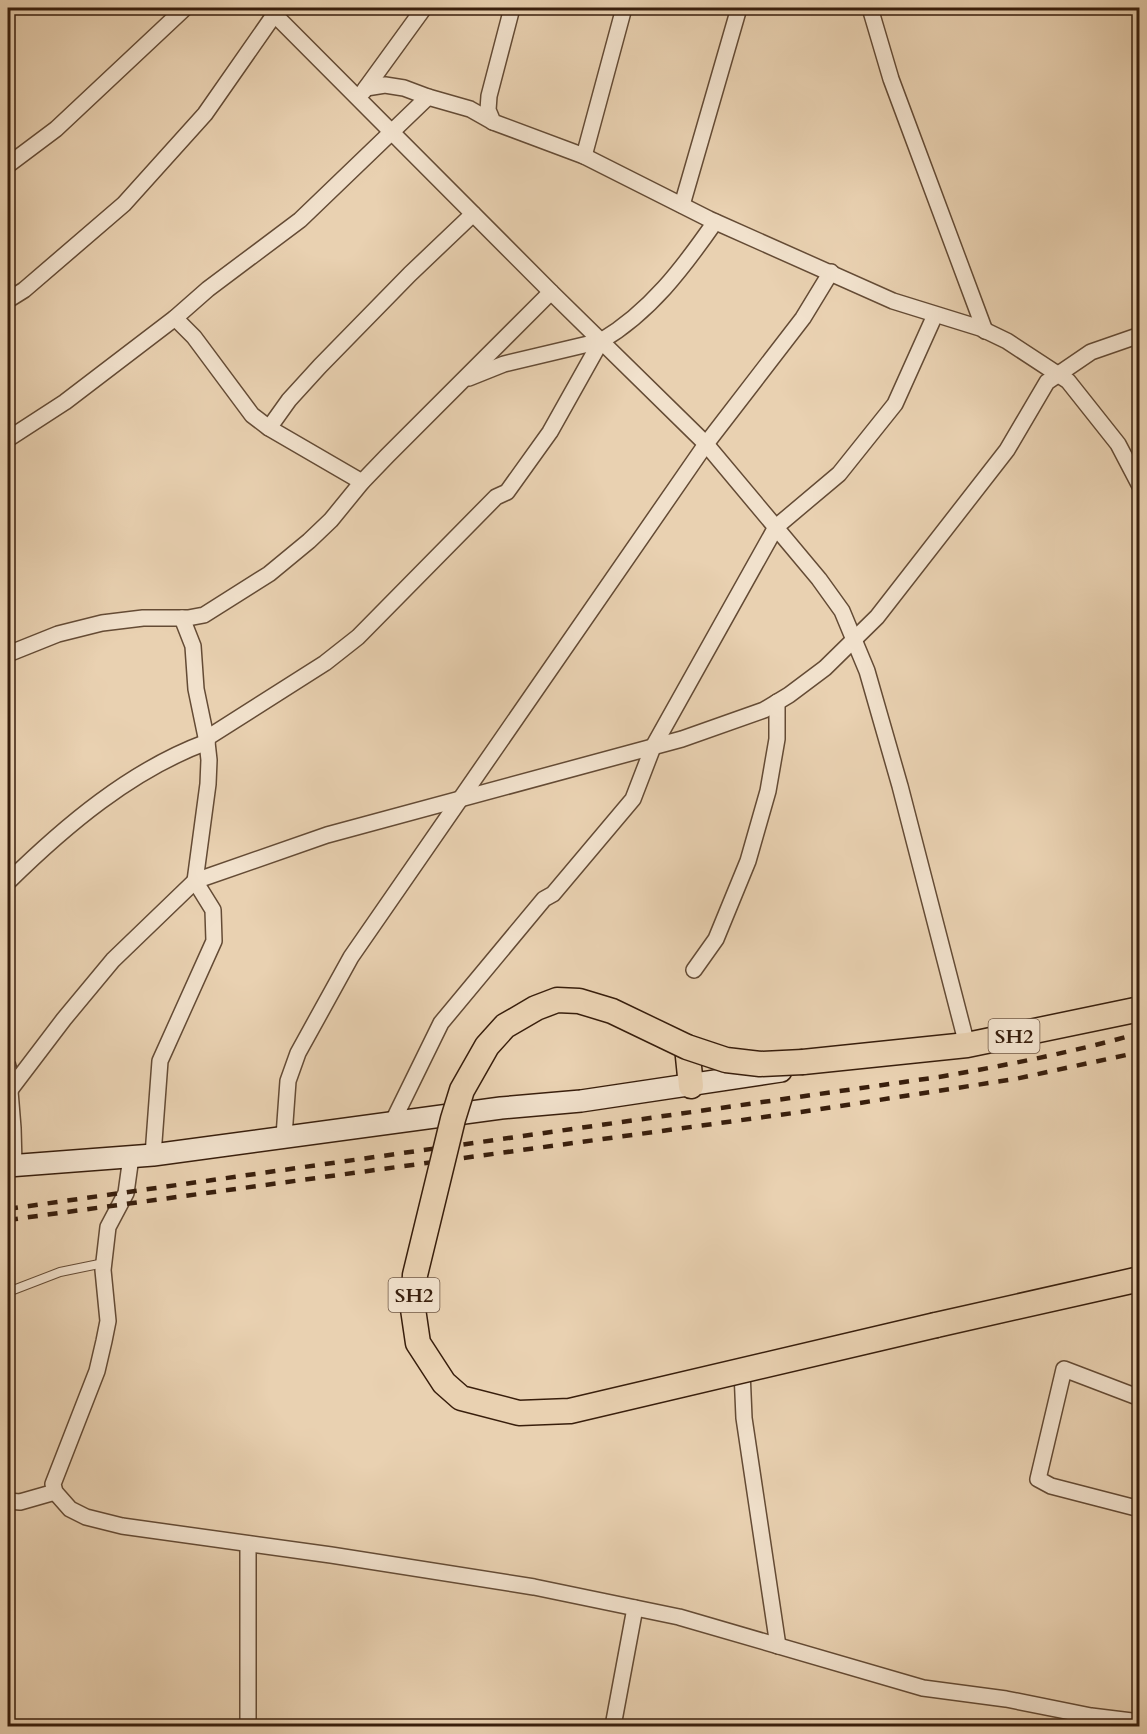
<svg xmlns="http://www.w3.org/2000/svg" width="1147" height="1734" font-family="Cardo,serif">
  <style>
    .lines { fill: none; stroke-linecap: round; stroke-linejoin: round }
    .lane-casing { stroke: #644b35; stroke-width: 10 }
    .street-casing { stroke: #644b35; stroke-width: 18 }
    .secondary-casing { stroke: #381e0c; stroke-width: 24 }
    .primary-casing { stroke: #381e0c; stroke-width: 27 }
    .lane { stroke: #f1e1cc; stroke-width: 8 }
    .street { stroke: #f1e1cc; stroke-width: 15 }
    .secondary { stroke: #f1e1cc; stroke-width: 21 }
    .primary { stroke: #e9d1b1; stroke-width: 24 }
    .rail { stroke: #381e0c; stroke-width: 4.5; stroke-dasharray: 10 10; stroke-linecap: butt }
    .primary-bridge-casing { stroke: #381e0c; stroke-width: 27; stroke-linecap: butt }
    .primary-bridge { stroke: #e9d1b1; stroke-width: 24 }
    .labels { text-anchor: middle; stroke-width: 4.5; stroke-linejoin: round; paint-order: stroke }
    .shield { fill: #f1e1cc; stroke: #705846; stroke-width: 1.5 }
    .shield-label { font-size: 20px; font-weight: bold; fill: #381e0c }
  </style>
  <rect width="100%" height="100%" fill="#e9d1b1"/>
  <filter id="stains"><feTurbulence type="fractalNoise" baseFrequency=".00333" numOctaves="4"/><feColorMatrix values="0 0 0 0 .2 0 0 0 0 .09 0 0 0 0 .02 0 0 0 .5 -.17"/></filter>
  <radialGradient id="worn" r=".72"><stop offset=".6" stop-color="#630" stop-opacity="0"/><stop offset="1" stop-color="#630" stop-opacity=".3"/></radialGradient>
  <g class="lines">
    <defs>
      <polyline id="lane" points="8,1292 60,1272 104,1263"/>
      <g id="street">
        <polyline points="268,8 551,292 706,444 819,579 842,611 867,671 900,786 967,1045"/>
        <polyline points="512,8 489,96 488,110 493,122 584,156 709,219 893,301 980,328 1007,341 1068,381 1118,444 1140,486"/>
        <polyline points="870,8 891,79 985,331"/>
        <polyline points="366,88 385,85 404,88 428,97 470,109 493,122"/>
        <polyline points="363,92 424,8"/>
        <polyline points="584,156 624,8"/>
        <polyline points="8,165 56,129 185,8"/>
        <polyline points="682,205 739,8"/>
        <polyline points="8,300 24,290 124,204 205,114 279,8"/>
        <polyline points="175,318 194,337 252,415 269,428 362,482"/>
        <path d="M469,378L504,364L601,341C650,312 683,268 715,222"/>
        <polyline points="269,428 289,400 320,366 410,274 473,214"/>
        <polyline points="8,439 65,402 175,318 208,289 300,220 428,97"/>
        <polyline points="8,654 58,634 102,623 143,618 188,618 204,615 269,574 309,541 331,520 362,482 387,456 551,292"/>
        <polyline points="207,738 325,663 358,637 496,497 507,492 550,432 601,341"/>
        <path d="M8,882C65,826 131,770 207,742"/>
        <polyline points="694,970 716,939 748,861 768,791 777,739 777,702"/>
        <polyline points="8,1066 13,1128 14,1165"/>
        <polyline points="10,1090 64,1019 113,960 195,881 327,835 682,739 764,710 789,695 825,668 877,617 1007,450 1047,382 1091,352 1140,335"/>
        <polyline points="392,1123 441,1023 544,899 553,894 633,799 653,747 776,527 839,474 895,404 935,315"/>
        <polyline points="284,1136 288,1081 298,1053 351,957 706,444 803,318 831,272"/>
        <polyline points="153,1155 160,1061 214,941 213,910 195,881 208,784 209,760 207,742 196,689 193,646 182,618"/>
        <polyline points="131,1157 126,1193 108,1227 103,1270 108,1321 104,1341 97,1371 53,1484 55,1492 70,1509 86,1517 122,1526 331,1555 534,1587 679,1617 923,1688 1006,1699 1091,1716 1140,1722"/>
        <polyline points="742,1371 744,1418 778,1646"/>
        <polyline points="1140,1398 1064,1369 1038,1479 1051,1486 1140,1509"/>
        <polyline points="8,1501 20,1502 55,1492"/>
        <polyline points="248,1544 248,1726"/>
        <polyline points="613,1726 635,1608"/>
      </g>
      <polyline id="secondary" points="8,1166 153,1155 501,1108 581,1101 781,1071"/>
      <g id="primary">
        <polyline points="687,1047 691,1086"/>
        <polyline points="803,1062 967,1045 1140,1009"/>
        <polyline points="936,1325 1140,1279"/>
      </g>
    </defs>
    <!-- lane casing -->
    <use href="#lane" class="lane-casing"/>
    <!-- street casing -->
    <use href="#street" class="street-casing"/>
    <!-- secondary casing -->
    <use href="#secondary" class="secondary-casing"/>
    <!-- primary casing -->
    <use href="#primary" class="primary-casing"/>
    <!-- lane -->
    <use href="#lane" class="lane"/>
    <!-- street -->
    <use href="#street" class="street"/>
    <!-- secondary -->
    <use href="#secondary" class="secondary"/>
    <!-- primary -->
    <use href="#primary" class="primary"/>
    <!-- rail -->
    <g class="rail">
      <path d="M8,1209L939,1077C1007,1065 1074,1052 1140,1033"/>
      <polyline points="8,1220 801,1112 1015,1079 1140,1052"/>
    </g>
    <defs>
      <polyline id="primary-bridge" points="803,1062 760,1064 726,1060 687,1047 612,1011 579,1001 557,1000 536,1008 505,1026 487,1046 462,1090 453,1119 415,1275 413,1309 418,1343 444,1383 461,1398 519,1413 570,1411 936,1325"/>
    </defs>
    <!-- primary-bridge casing -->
    <use href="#primary-bridge" class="primary-bridge-casing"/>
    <!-- primary-bridge -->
    <use href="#primary-bridge" class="primary-bridge"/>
  </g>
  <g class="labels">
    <!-- shield labels -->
    <g class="shield">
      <rect x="988.5" y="1019" width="51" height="34" rx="4.5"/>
      <rect x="388.5" y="1278" width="51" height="34" rx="4.5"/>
    </g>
    <g class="shield-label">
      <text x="1014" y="1043">SH2</text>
      <text x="414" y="1302">SH2</text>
    </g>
  </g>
  <!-- margin -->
  <rect width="1147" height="1734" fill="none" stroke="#e9d1b1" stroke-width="30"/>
  <rect x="9" y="9" width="1129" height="1716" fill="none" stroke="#381e0c" stroke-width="3"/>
  <rect x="15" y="15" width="1117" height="1704" fill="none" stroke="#381e0c" stroke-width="1.5"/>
  <rect width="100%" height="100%" filter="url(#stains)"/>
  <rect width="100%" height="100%" fill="url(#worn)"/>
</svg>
